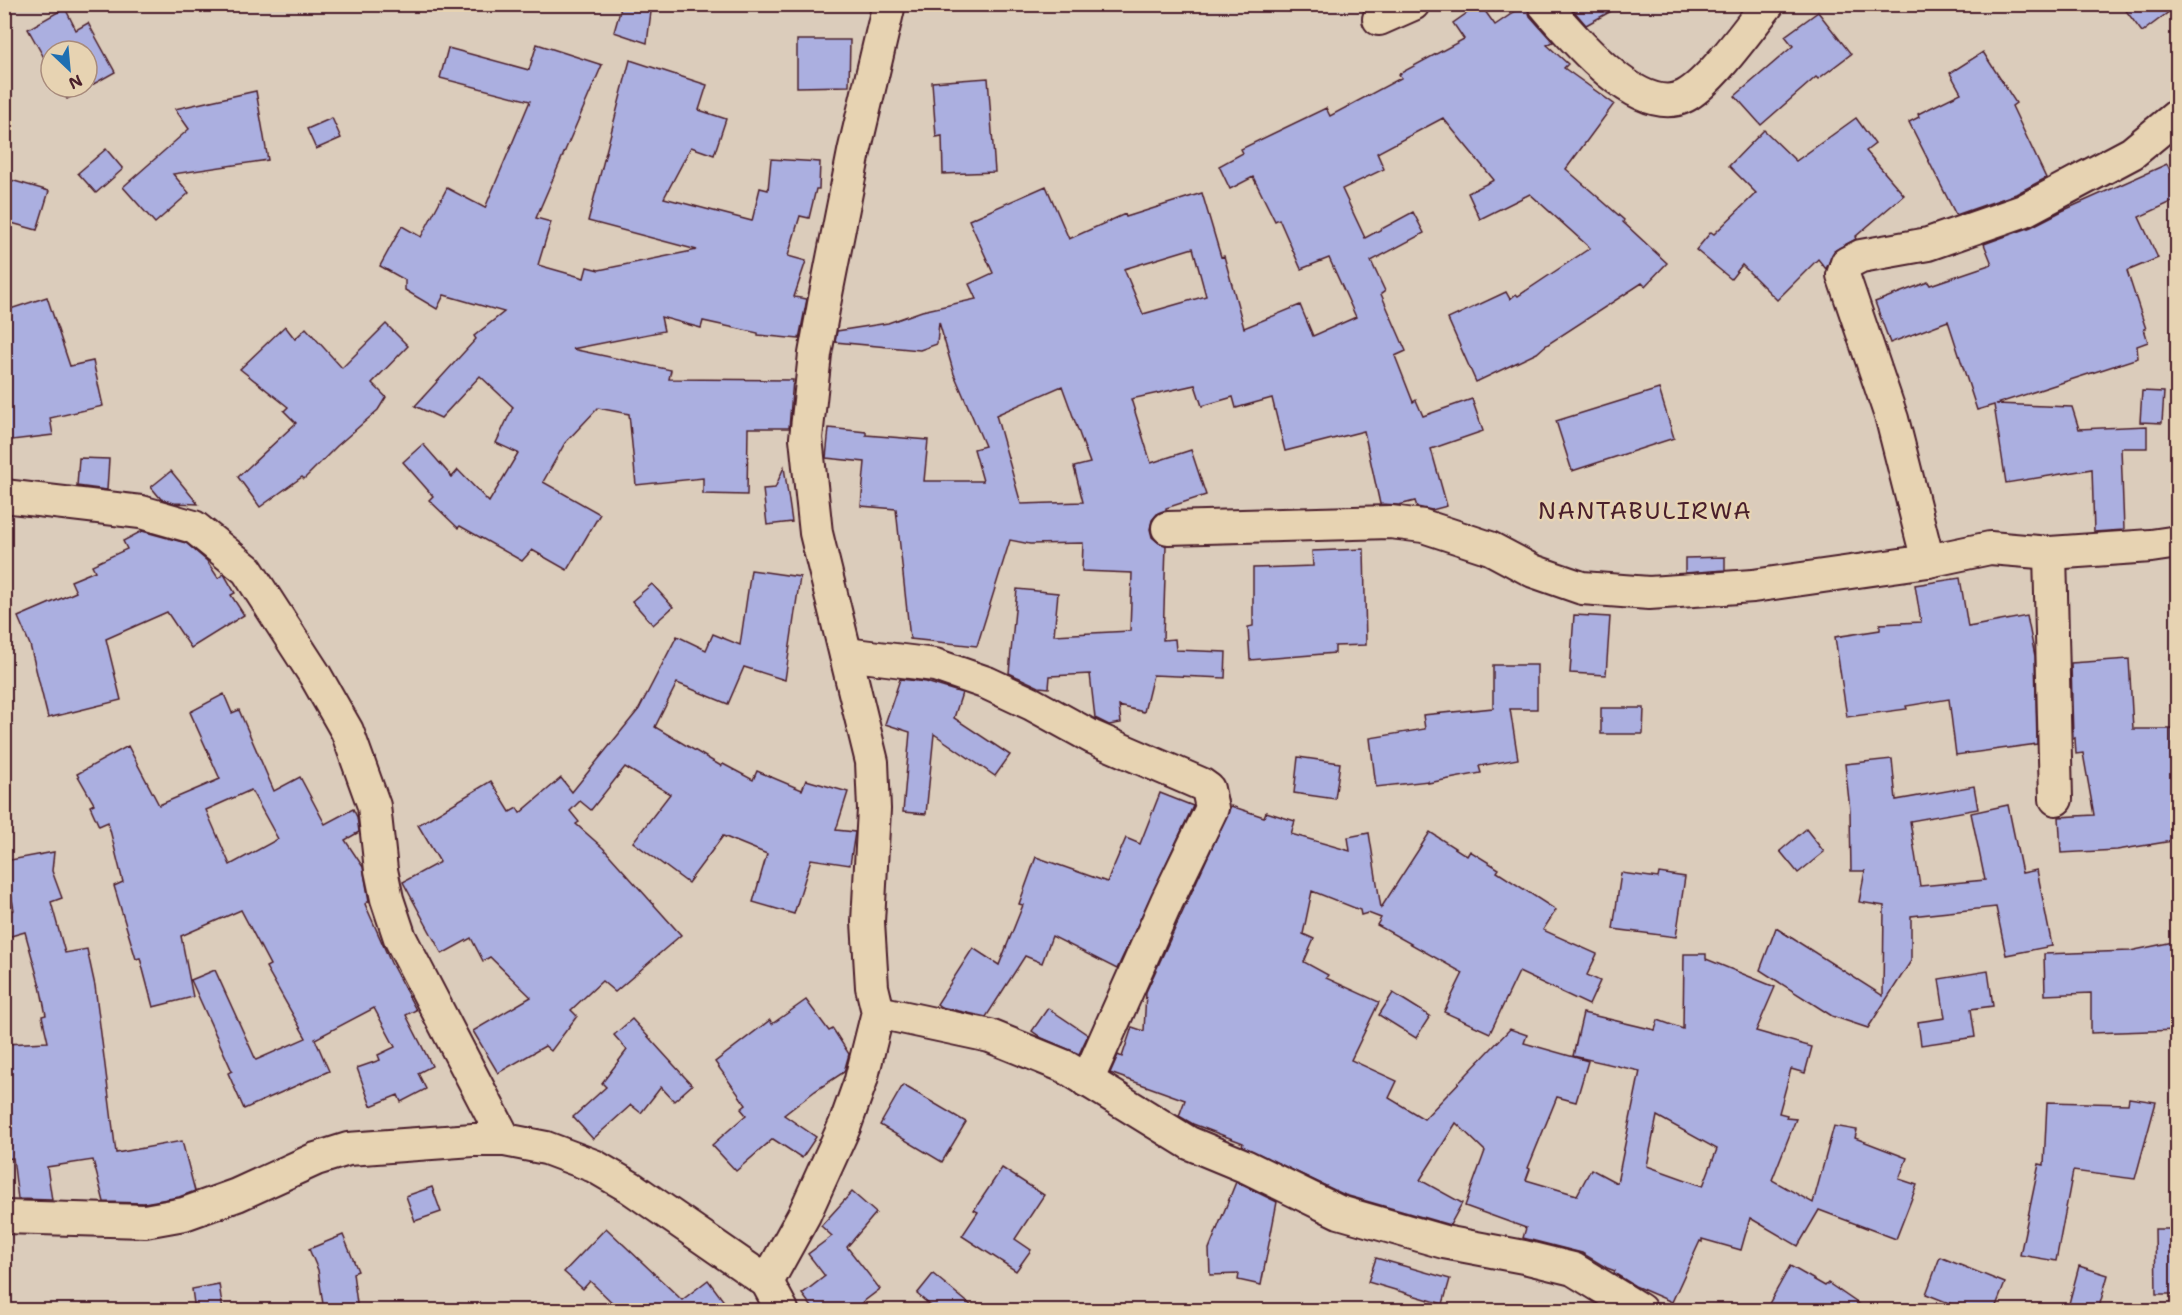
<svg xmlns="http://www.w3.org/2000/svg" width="2182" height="1315" font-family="'Shantell Sans',sans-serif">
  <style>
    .building { fill: #abafe0; stroke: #4a1f2b; stroke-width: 1.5; fill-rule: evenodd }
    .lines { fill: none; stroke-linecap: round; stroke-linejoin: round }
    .minor-casing { stroke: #4a1f2b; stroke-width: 36 }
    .minor { stroke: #e7d3b2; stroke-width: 32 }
    .labels { text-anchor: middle; stroke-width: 5; stroke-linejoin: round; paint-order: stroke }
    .quarter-label { font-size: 24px; letter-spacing: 1.5px; fill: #4a1f2b; stroke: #e7d3b2 }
  </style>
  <rect width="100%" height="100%" fill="#dbccbb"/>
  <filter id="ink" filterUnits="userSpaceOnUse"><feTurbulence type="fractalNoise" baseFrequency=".0167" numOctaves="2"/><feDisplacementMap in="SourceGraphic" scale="12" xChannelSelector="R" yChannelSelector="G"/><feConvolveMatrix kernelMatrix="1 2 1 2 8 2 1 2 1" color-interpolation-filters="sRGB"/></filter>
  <g filter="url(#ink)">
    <!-- building -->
    <g class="building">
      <polygon points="622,4 652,4 647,43 614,32"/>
      <path d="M1480,4L1495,25L1526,4L1530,16L1553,42L1547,45L1568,64L1564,68L1614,104L1566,169L1624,220L1623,222L1667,263L1645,286L1642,283L1545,346L1537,353L1476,382L1448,319L1506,292L1510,299L1516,294L1518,296L1590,248L1530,194L1480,219L1468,193L1494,180L1443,118L1377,153L1384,169L1342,189L1365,238L1413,212L1424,233L1371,261L1385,291L1381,294L1406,351L1395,356L1413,402L1416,400L1423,416L1472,399L1483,431L1431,449L1447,506L1432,510L1417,507L1415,501L1399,505L1380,504L1364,431L1285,451L1272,398L1236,408L1233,397L1202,406L1195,385L1131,399L1151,463L1191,450L1206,495L1166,508V510L1158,513L1152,520L1150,529L1152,537L1159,543L1166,545L1163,640L1175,639L1176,650L1226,652L1225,678L1153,675L1144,712L1119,706L1121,723L1109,725L1095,718L1090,674L1050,676L1049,688L1039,687L1009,673L1017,589L1058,593L1054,635L1130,631L1132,573L1082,571L1083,543L1030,544L1010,540L977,646L910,639L896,509L861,506L865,462L826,458L829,428L866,432V435L928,440L924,481H983L974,449L985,446L954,374L939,322L937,344L920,350L835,342L837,331L888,323L922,311L976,299L969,284L993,273L969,220L1046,186L1069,239L1125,214L1126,217L1202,193L1221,257L1224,256L1244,328L1300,305L1313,336L1356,317L1329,258L1301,269L1279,219L1275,221L1253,177L1230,189L1219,166L1243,153L1241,149L1326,108L1330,116L1401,78L1399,74L1464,39L1453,23ZM1193,248L1206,296L1143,314L1124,269ZM1062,386L1090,463L1074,467L1083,502L1021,504L996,415Z"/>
      <polygon points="1568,4 1624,4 1586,25"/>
      <polygon points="2121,4 2178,4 2178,5 2142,32"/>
      <polygon points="65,8 76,30 88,23 115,72 67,99 60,87 87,87 87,51 51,51 51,70 28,29"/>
      <polygon points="1818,12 1851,54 1818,79 1816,77 1761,125 1735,96 1793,46 1785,36"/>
      <polygon points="797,40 850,40 849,86 797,87"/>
      <polygon points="537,44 602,65 536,218 551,222 538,265 584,278 587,267 599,270 697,250 588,221 630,60 707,85 699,110 726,119 714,155 691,147 664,198 752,221 760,188 768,190 771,159 820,162 819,189 816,189 809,218 800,216 788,256 806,261 794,297 807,299 799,339 758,335 758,333 703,321 701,328 661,317 664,331 572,349 671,370 669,379 793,380 789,428 748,428 747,495 703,494 703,478 636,485 629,414 598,408 565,443 543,482 600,514 567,570 532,550 522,561 460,526 458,528 429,500 433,496 403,462 423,444 452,477 458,470 489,502 518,453 496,443 513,407 480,376 441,418 415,406 476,339 474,336 504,312 444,295 437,309 405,290 405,280 380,266 402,226 421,237 447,188 485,208 530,101 440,78 448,48 529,70"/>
      <polygon points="1983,52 2016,103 2012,106 2046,178 2016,194 1956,215 1909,122 1919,117 1918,114 1961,93 1950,73"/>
      <polygon points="988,78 995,172 943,174 942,136 936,137 932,82"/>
      <polygon points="256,91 268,160 173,174 189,193 155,223 123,187 189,129 175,109"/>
      <polygon points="332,118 341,138 316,149 307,129"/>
      <polygon points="1856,118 1875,144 1866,151 1904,195 1855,237 1856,239 1834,251 1826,269 1818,259 1777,300 1742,265 1731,279 1696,250 1711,232 1714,234 1756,193 1729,166 1764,130 1796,161"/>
      <polygon points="106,149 123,169 96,193 78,173"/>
      <polygon points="2167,164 2178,187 2178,199 2139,217 2158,258 2127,271 2146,329 2144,329 2148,342 2137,346 2138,358 1996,404 2072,407 2079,429 2147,426 2147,448 2121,448 2124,530 2094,532 2092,469 2006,483 1994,405 1977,410 1948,321 1890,343 1875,302 1928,282 1930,285 1992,264 1984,244 2031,227 2062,211"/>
      <polygon points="4,178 49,191 37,230 4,221"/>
      <polygon points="47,297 70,366 93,361 103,406 50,418 53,435 4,441 4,311"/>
      <polygon points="386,324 408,346 372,383 386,397 378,410 337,446 304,479 302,477 260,507 238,477 296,423 284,411 288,407 240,369 285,326 295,339 306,328 342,368"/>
      <polygon points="1659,389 1674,438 1572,471 1556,421"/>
      <polygon points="2142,391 2164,392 2162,423 2140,422"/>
      <polygon points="79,458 109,459 107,490 77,486"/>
      <polygon points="784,467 792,522 767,525 763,489 775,488"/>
      <polygon points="171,471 198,504 174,503 161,499 151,487"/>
      <polygon points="142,531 186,543 207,561 218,578 224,574 235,593 231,595 244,615 191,648 167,612 106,639 121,700 48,718 30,645 18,617 76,592 71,581 95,571 92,565 127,549 123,541"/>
      <polygon points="1364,549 1366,645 1335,646 1335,653 1250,660 1248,627 1253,626 1253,568 1313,566 1312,551"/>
      <polygon points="1725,557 1725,570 1685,573 1685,558"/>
      <polygon points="751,570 800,577 785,680 744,667 728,704 677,683 655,727 721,766 723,764 753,780 757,771 802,790 806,780 848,792 836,830 855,832 850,865 811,859 794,914 753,902 767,854 723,836 688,883 633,842 670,794 625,767 591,810 580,801 570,811 579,822 576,824 603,848 681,935 615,992 602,981 571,1010 577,1016 551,1051 545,1046 498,1073 473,1031 531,997 490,957 483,961 471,938 442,954 403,882 440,862 418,825 491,781 510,812 517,808 520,813 561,778 572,792 639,709 677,636 706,650 713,634 740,645"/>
      <polygon points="1960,578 1968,627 2027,616 2035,656 2037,744 1956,755 1949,699 1906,706 1907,709 1847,717 1835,637 1880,630 1880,624 1921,622 1915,585"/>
      <polygon points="652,584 673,607 653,625 632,601"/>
      <polygon points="1574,615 1610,617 1606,675 1570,673"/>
      <polygon points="2129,659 2133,729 2172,729 2172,760 2178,758 2178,840 2117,850 2061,853 2059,817 2094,815 2083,753 2076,754 2075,738 2073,739 2071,663"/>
      <polygon points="1493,665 1537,665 1537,709 1510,709 1518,759 1479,766 1481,773 1428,783 1428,781 1376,787 1370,738 1425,729 1423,715 1493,708"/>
      <polygon points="900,679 926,682 962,693 954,718 1010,755 995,776 934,734 926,814 903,812 910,732 885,724"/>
      <path d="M224,694L232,713L239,710L274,791L300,777L325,824L353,809L357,817L359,832L345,840L363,867L369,901L365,904L391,963L416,1010L406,1015L432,1066L418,1073L426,1089L401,1102L398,1095L371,1106L357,1068L380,1060L378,1055L395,1047L374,1008L315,1039L329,1071L244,1109L228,1073L232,1071L191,980L215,970L256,1060L306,1038L266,967L270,965L241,910L181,936L193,997L153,1007L140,958L136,959L114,886L123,882L108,822L99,826L90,806L94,804L77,774L128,746L159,805L220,779L190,712ZM251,790L278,839L230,865L206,810Z"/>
      <polygon points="1601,708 1644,708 1643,734 1601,734"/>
      <polygon points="1298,757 1340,763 1335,799 1294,793"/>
      <polygon points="1892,759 1896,800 1974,786 1978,809 1910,821 1920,886 1985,880 1971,813 2008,805 2022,873 2037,870 2052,946 2006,955 1996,907 1911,916 1911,961 1868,1028 1832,1016 1760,970 1776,928 1883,996 1884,906 1859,902 1865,871 1851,871 1850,810 1845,764"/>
      <polygon points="1160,793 1193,806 1117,969 1052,936 1042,963 1025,956 986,1017 941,1007 937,1004 973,948 999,965 1023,905 1019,904 1036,857 1107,882 1126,838 1140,844"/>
      <path d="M1231,806L1264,817L1266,812L1295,821L1291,834L1350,851L1348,837L1369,833L1381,908L1430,832L1467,856L1470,851L1499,869L1497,872L1556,910L1543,930L1597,954L1587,975L1600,981L1589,1005L1519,972L1490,1033L1444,1012L1463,973L1377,925L1381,918L1368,913L1361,915L1360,910L1312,891L1303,934L1314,939L1304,962L1328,975L1326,978L1379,1002L1351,1060L1397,1081L1389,1098L1424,1119L1510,1029L1527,1035L1524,1043L1588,1061L1576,1102L1557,1097L1528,1168L1530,1169L1526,1180L1577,1195L1591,1169L1617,1183L1640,1071L1573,1056L1583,1013L1655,1030L1658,1020L1683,1029L1684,954H1706V959L1775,987L1756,1031L1812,1047L1805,1073L1791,1069L1779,1113L1787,1115L1786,1118L1796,1119L1772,1180L1813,1203L1834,1126L1857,1130L1855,1138L1907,1158L1899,1179L1917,1185L1896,1239L1819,1210L1798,1246L1750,1218L1741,1250L1702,1239V1242L1700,1241L1672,1302L1635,1286L1614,1273L1615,1271L1607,1268L1582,1253L1523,1238L1526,1228L1465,1206L1485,1151L1456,1123L1420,1180L1462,1203L1450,1225L1345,1195L1242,1146L1243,1143L1193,1124L1179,1116L1185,1100L1110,1073L1118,1055L1122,1057L1132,1027L1144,1031L1146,992ZM1657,1116L1717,1149L1703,1186L1647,1166Z"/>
      <polygon points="1806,829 1824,852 1798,873 1780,851"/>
      <polygon points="54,852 52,871 62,898 51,902 65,953 87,949 95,986 116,1153 182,1141 195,1191 179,1197 144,1203 104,1202 93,1160 47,1167 52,1200 18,1199 13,1158 4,1159 4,1044 48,1042 42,1016 46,1015 40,986 25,932 4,938 4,913 14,910 5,861"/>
      <polygon points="1621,873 1658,878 1659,873 1685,877 1676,937 1613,929"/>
      <polygon points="2178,941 2178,1030 2091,1033 2091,993 2045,995 2044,954 2130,951"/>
      <polygon points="1988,971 1993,1006 1971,1009 1975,1037 1921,1045 1918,1022 1945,1018 1939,979"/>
      <polygon points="1393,993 1430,1016 1416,1038 1379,1015"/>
      <polygon points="806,1000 829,1031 833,1029 849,1054 844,1072 815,1091 784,1115 816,1137 802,1158 773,1139 736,1171 712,1145 746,1115 741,1109 746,1105 715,1062 770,1020 772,1024"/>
      <polygon points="1048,1008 1088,1035 1079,1054 1042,1038 1032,1031"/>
      <polygon points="632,1019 692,1085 674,1101 661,1087 641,1113 631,1105 593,1139 573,1117 606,1087 602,1083 627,1050 614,1035"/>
      <polygon points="903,1085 966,1122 942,1162 880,1125"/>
      <polygon points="2129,1098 2156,1102 2135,1179 2073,1171 2056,1261 2020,1255 2039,1164 2044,1165 2047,1102 2128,1104"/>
      <polygon points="1002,1168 1044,1195 1015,1239 1031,1250 1016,1271 962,1236 978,1212 974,1210"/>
      <polygon points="1236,1182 1277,1202 1261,1285 1238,1280 1239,1274 1210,1275 1209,1249"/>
      <polygon points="432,1187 441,1212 415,1221 406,1196"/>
      <polygon points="852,1192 876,1213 847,1247 880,1289 851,1311 815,1311 802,1294 825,1276 808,1254 832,1236 821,1226"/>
      <polygon points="606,1228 682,1300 708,1280 731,1311 621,1311 590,1281 583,1289 564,1272"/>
      <polygon points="2155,1229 2178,1229 2178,1294 2156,1294"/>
      <polygon points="343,1235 358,1271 353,1273 358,1311 324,1311 318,1270 309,1249"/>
      <polygon points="1940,1257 2005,1283 1994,1311 1969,1311 1926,1294"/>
      <polygon points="1376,1258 1450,1279 1443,1304 1368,1282"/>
      <polygon points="1790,1266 1825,1286 1828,1283 1869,1311 1765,1311"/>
      <polygon points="2079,1266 2108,1275 2098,1311 2067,1311"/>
      <polygon points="933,1274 978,1311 937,1311 917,1294"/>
      <polygon points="219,1284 223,1311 195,1311 192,1289"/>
    </g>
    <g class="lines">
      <defs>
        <g id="minor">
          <path d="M1544,4C1570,35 1640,120 1685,96C1710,83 1749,28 1768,4"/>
          <polyline points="1379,19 1413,4"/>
          <polyline points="4,496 141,512 194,527 247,570 315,675 347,731 374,806 381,870 387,899 400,938 505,1140"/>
          <polyline points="1168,528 1390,522 1423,526 1490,548 1533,571 1582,588 1649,593 1753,586 1928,561 1990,548 2050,553 2151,546 2178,542"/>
          <polyline points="2050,553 2056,799"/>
          <polyline points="1928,561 1892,419 1843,275 1847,263 1861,256 1928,244 2023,211 2132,153 2178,115"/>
          <polyline points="846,654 935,665 987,683 1032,704 1092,737 1201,784 1208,789 1212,808 1167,901 1087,1081"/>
          <polyline points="878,1012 990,1036 1064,1066 1189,1143 1247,1167 1339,1212 1444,1242 1524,1257 1573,1269 1640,1310"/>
          <polyline points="4,1217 145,1221 184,1214 237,1195 316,1159 348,1149 473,1140 505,1140 546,1148 594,1166 630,1187 767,1282 782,1310"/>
          <polyline points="767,1282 804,1215 845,1125 861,1080 878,1012 872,987 868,922 874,809 872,762 816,533 806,438 815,354 824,304 854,152 889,4"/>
        </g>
      </defs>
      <!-- minor casing -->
      <use href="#minor" class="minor-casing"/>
      <!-- minor -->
      <use href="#minor" class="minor"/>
    </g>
  </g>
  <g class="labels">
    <!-- quarter labels -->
    <g class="quarter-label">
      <text x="1645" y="519">NANTABULIRWA</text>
    </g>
  </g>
  <!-- margin -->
  <rect width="2182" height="1315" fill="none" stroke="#e7d3b2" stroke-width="24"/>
  <rect x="12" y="12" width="2158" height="1291" fill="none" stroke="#4a1f2b" stroke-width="2" filter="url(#ink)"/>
  <!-- north arrow -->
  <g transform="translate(69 69) rotate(154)"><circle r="28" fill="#e7d3b2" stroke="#a88b7c" stroke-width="1.5"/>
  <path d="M0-4.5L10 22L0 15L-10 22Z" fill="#1f6fb2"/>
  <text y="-9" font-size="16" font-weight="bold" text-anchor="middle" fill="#4a1f2b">N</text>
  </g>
</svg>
